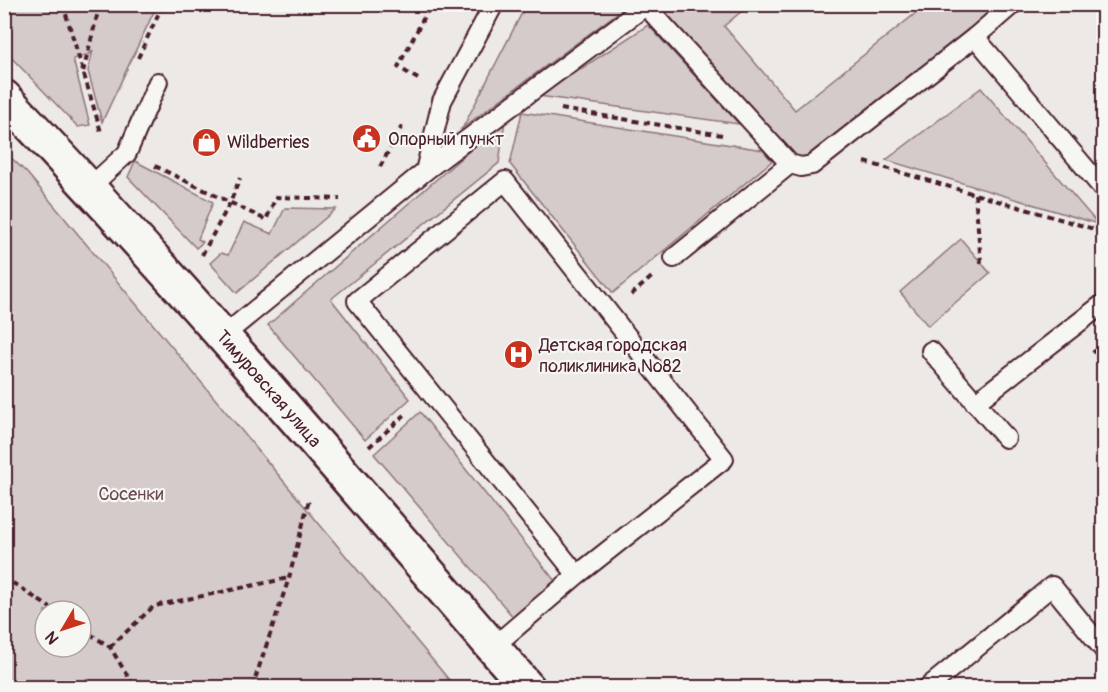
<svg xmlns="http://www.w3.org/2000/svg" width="1108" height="692" font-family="Pangolin,sans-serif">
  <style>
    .green { fill: #d4cbca; stroke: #8f757a; stroke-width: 1.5; fill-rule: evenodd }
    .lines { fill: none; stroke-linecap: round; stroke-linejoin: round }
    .service-casing { stroke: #4a1f2b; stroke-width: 22 }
    .minor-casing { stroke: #4a1f2b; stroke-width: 38 }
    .path { stroke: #4a1f2b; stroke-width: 4; stroke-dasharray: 6 4.5; stroke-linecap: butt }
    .service { stroke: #f6f6f2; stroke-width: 18 }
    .minor { stroke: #f6f6f2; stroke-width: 33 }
    .labels { text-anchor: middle; stroke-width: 4.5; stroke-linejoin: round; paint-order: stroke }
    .poi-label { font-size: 18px; fill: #4a1f2b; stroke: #f6f6f2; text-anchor: start }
    .street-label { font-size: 18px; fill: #4a1f2b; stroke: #f6f6f2 }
    .park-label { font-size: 18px; fill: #6c4a53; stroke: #f6f6f2 }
  </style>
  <rect width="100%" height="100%" fill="#ece9e6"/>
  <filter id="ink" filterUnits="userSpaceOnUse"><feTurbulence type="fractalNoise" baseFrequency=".0167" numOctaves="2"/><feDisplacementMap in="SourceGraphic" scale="12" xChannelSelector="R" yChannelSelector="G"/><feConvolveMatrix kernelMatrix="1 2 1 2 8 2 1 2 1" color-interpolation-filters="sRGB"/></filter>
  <g filter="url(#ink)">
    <!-- green -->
    <g class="green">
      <polygon points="5,4 157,4 157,5 102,122 88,71 93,50 90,54 73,59 90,125 78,127 5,51"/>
      <polygon points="661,4 749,5 724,26 795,110 926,5 1003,5 809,156 802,159 796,157 657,7"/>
      <polygon points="526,5 628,5 461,129 462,129"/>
      <polygon points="648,25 739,124 539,96"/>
      <polygon points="981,88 1098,224 886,160"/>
      <polygon points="522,112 763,150 772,161 613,293 510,164"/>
      <polygon points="505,120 499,163 331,299 410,399 365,440 268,325"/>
      <path d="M5,152L27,173L455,687H5ZM45,611H81V647H45Z"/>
      <polygon points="135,161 213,202 198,239 203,242 196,248 128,177"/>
      <polygon points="285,208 336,209 237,293 210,263 221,253 228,255 244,222 272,234"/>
      <polygon points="961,239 990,273 928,326 900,292"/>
      <polygon points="420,412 555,581 514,618 374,454"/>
    </g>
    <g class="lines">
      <defs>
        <g id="service">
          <polyline points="646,6 790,164 801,167 812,165 975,37 1013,4"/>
          <polyline points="975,37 1104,190"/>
          <polyline points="425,171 648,4"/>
          <polyline points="90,187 127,153 158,82"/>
          <polyline points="674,258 790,164"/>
          <polyline points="222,337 425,171 442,101 494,4"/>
          <polyline points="931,351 1006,438"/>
          <polyline points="975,403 1104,303"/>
          <polyline points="493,647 577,575 724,459 505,181 357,301 577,575"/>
          <polyline points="927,688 1052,586 1104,650"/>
        </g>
        <g id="minor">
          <path id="s1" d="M4,97C186,288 356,489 528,688"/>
        </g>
      </defs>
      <!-- service casing -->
      <use href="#service" class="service-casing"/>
      <!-- minor casing -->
      <use href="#minor" class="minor-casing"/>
      <!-- path -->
      <g class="path">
        <polyline points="63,4 101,132"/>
        <polyline points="138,58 163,4"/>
        <polyline points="83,72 100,4"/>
        <polyline points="418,79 398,67 431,4"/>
        <polyline points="561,109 722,135"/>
        <polyline points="865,162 1104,232"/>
        <polyline points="155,166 266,220 276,197 340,199"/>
        <polyline points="380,167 402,126"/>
        <polyline points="975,194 981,263"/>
        <polyline points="202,255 230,203 240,178"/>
        <polyline points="631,295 653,276"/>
        <polyline points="1093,350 1104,363"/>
        <polyline points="369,447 408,412"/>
        <polyline points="4,550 10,531"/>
        <polyline points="4,577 55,611"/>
        <polyline points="81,628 110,647 135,688"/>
        <polyline points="110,647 154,606 289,578"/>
        <polyline points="252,688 289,578 309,500"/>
      </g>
      <!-- service -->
      <use href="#service" class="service"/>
      <!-- minor -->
      <use href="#minor" class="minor"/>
    </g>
  </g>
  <!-- icons -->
  <defs>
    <symbol id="civic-disc" viewBox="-11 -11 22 22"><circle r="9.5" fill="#c8321e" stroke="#f6f6f2"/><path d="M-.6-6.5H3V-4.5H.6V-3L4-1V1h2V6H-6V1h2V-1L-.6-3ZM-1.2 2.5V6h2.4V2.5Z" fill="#fff"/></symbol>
    <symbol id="shop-disc" viewBox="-11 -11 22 22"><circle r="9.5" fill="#c8321e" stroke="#f6f6f2"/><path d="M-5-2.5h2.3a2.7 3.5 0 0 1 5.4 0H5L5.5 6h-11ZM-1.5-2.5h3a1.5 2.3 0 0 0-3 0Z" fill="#fff"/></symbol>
    <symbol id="hospital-disc" viewBox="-11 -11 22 22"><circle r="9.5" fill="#c8321e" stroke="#f6f6f2"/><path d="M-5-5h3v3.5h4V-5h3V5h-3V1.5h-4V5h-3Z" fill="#fff"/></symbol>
  </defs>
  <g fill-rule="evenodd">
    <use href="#civic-disc" x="350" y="122" width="33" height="33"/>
    <use href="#shop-disc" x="190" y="126" width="33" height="33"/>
    <use href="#hospital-disc" x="502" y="338" width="33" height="33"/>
  </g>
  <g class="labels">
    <!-- poi labels -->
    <g class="poi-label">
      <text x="388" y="145">Опорный пункт</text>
      <text x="227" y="148">Wildberries</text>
      <text x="539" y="351">Детская городская<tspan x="539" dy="21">поликлиника №82</tspan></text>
    </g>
    <!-- street labels -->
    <g class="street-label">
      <text dy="6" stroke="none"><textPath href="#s1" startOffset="394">Тимуровская улица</textPath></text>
    </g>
    <!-- park labels -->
    <g class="park-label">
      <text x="131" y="500">Сосенки</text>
    </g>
  </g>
  <!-- margin -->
  <rect width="1108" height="692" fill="none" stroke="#f6f6f2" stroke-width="24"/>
  <rect x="12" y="12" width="1084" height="668" fill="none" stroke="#4a1f2b" stroke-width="2" filter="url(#ink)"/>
  <!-- north arrow -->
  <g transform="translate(63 629) rotate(231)"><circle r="28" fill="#f6f6f2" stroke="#b1a0a2" stroke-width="1.5"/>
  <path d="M0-4.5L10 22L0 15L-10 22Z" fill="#c8321e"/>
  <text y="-9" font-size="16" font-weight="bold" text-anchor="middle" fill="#4a1f2b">N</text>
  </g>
</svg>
